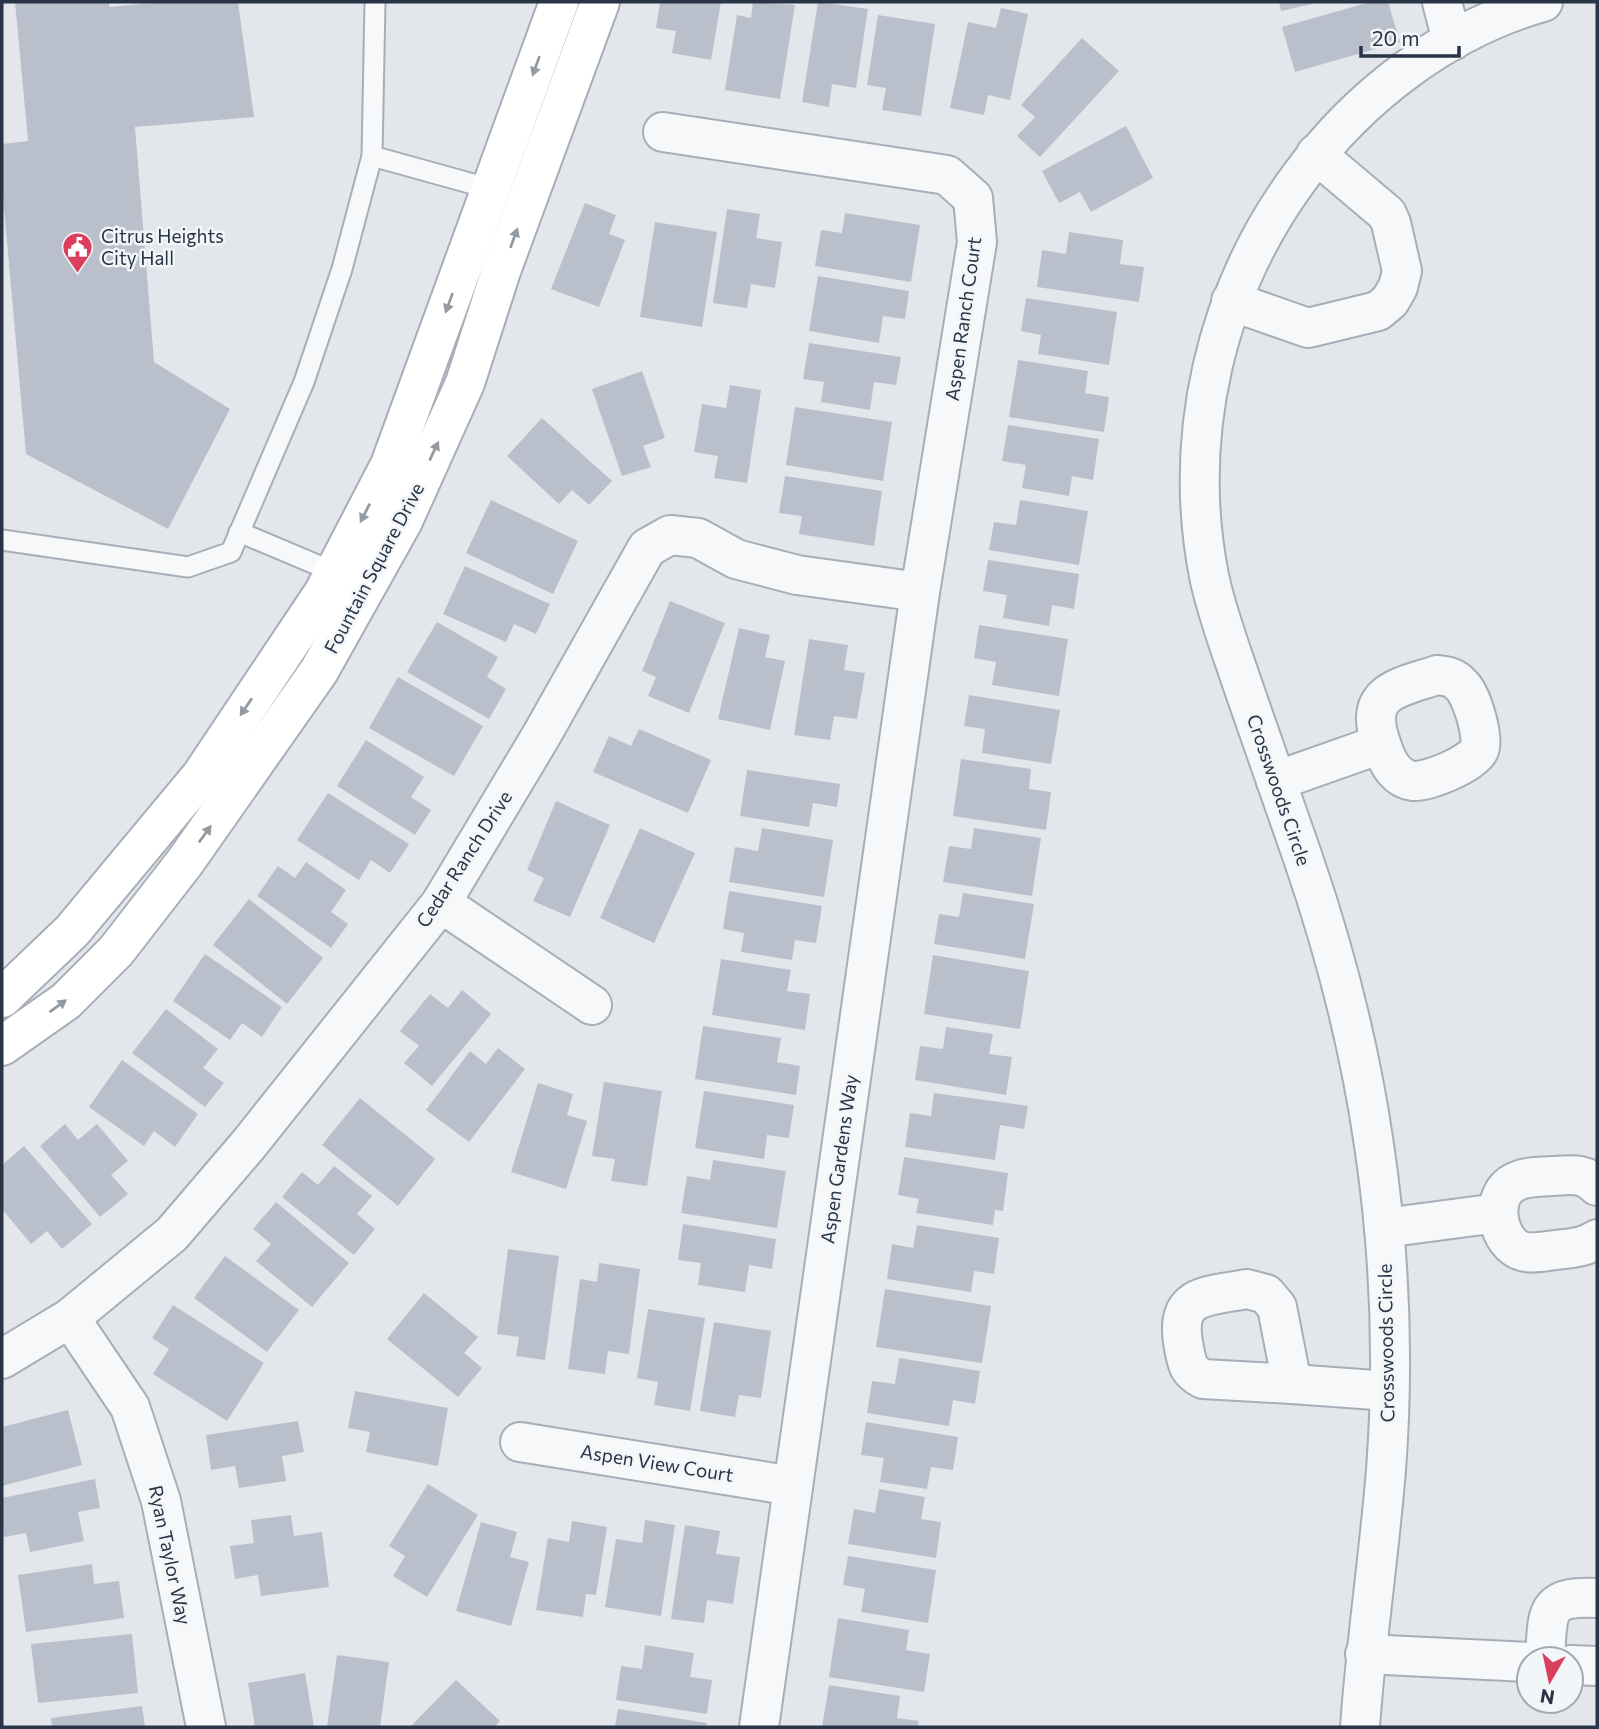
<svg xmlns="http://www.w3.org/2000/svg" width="1599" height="1729" font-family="Commissioner,sans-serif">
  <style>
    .building { fill: #bac0cb }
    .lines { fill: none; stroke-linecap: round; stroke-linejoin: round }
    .lane-casing { stroke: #a7aeb7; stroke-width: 23 }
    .street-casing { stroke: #a7aeb7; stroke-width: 42 }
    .secondary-casing { stroke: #a7aeb7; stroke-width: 42 }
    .lane { stroke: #f6f8fa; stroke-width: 19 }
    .street { stroke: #f6f8fa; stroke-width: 38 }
    .secondary { stroke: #fff; stroke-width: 38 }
    .oneway { fill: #949aa2 }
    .labels { text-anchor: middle; stroke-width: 5; stroke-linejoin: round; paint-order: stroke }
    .poi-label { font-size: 19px; fill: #293546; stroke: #f3f6f9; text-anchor: start }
    .street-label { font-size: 19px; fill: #293546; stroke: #f3f6f9 }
  </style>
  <rect width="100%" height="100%" fill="#e3e7ec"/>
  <!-- building -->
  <g class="building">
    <polygon points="15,2 109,2 109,7 163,2 238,2 254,117 135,127 154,362 230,409 168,529 26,454 2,186 2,144 28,141"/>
    <polygon points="660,2 721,2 711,60 672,53 676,31 656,28"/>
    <polygon points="753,2 795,5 780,99 725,90 737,15 751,18"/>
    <polygon points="818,2 868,9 856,88 832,84 829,107 802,102"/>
    <polygon points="1279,2 1316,2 1316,3 1281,11"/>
    <polygon points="1370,2 1388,2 1400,42 1295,72 1282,27"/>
    <polygon points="1001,8 1028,14 1010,100 988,95 984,115 950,108 968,22 996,28"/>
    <polygon points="878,15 935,24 921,116 882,110 886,88 867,85"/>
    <polygon points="1082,38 1119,71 1040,157 1017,136 1035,117 1021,105"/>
    <polygon points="1126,126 1153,178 1091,212 1080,192 1059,203 1042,171"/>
    <polygon points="585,203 616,215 609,234 625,240 599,307 551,289"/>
    <polygon points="727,209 760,214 756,238 782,242 775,288 751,284 747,308 713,303"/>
    <polygon points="845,213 920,225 911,282 815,266 821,230 842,233"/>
    <polygon points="655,222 717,232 702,327 640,317"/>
    <polygon points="1069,232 1123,240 1120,264 1144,267 1139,302 1037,287 1042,250 1066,254"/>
    <polygon points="818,276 909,291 905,319 883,316 879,343 809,331"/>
    <polygon points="1026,298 1117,312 1109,365 1038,354 1041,335 1021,331"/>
    <polygon points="809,343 901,357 896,385 874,382 870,410 821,402 824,382 803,379"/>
    <polygon points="1018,360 1088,371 1085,393 1109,397 1104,432 1009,417"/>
    <polygon points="642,371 665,438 643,446 651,467 622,476 592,389"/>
    <polygon points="730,385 761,390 747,483 714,478 718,456 694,452 702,404 726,408"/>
    <polygon points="795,407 892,422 883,481 786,465"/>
    <polygon points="542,418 612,481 589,505 572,490 559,504 507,456"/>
    <polygon points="1008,425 1099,439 1093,480 1072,476 1069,496 1022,488 1026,465 1002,461"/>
    <polygon points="785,476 882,491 874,546 799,534 802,516 779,513"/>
    <polygon points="491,500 578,541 553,594 466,553"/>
    <polygon points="1020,500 1088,511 1079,565 989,550 994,522 1016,525"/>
    <polygon points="988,560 1079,574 1074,609 1052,605 1049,626 1003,618 1007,595 983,591"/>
    <polygon points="465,566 550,604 536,634 514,624 506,642 443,614"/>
    <polygon points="670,601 725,623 689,713 648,696 656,677 642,671"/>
    <polygon points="437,622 498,657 487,677 506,689 489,719 407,672"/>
    <polygon points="979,625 1068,639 1059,696 992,685 996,662 974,658"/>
    <polygon points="739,628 770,635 765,657 785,661 770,730 718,719"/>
    <polygon points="809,639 848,645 844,670 865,673 857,719 834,716 830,740 794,735"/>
    <polygon points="398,677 483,726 454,776 369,728"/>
    <polygon points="969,695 1060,710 1051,764 982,753 985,729 964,726"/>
    <polygon points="639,729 711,760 688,813 593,772 609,736 631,746"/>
    <polygon points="366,740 424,777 411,797 431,810 415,835 337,786"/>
    <polygon points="961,759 1031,769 1029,789 1051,792 1046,830 953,816"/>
    <polygon points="747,770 840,784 837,807 813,803 809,827 740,816"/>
    <polygon points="328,793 409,844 390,873 371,860 359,880 297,840"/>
    <polygon points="556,801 610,825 570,917 533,901 544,878 527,870"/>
    <polygon points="640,828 695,853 654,943 600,918"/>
    <polygon points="762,828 833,840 824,897 729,882 735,847 758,851"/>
    <polygon points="974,828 1041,838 1032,896 943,882 949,846 971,849"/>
    <polygon points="306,862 346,890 331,912 348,924 331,948 257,896 278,866 295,878"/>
    <polygon points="729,891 822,906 816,943 795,940 792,960 741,952 744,933 723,929"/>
    <polygon points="963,893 1034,904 1025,959 934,944 939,914 959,917"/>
    <polygon points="249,899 323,958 287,1004 213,945"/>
    <polygon points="205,954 282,1007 262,1037 242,1023 230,1040 173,1001"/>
    <polygon points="933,955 1029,971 1020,1029 924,1014"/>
    <polygon points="721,959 791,970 787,991 810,994 805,1030 712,1015"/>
    <polygon points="462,990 491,1014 432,1086 404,1063 419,1046 400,1031 430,994 448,1008"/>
    <polygon points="166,1009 218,1049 203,1068 224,1083 205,1107 132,1053"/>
    <polygon points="703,1026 781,1038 777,1062 800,1066 796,1095 695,1079"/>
    <polygon points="946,1027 993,1034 989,1054 1012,1057 1006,1095 915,1080 920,1046 943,1049"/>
    <polygon points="498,1048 525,1069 469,1142 426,1110 470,1051 486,1064"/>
    <polygon points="122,1060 198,1114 175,1147 154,1131 144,1146 89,1107"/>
    <polygon points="604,1082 662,1091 647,1186 611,1181 615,1159 592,1156"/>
    <polygon points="538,1083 573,1094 567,1115 587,1121 566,1189 511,1172"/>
    <polygon points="704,1091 794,1105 789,1138 767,1135 764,1159 695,1148"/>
    <polygon points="934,1093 1028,1106 1024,1129 1000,1125 995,1160 905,1147 910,1113 931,1116"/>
    <polygon points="360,1098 435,1159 398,1206 322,1145"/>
    <polygon points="65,1124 78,1140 97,1124 128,1161 111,1175 128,1194 100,1217 40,1146"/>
    <polygon points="24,1146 92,1224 62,1249 47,1231 31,1244 2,1209 2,1165"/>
    <polygon points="904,1157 1008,1173 1003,1211 995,1210 993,1225 916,1213 919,1199 898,1195"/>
    <polygon points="713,1160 786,1171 777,1228 681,1213 687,1176 710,1180"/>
    <polygon points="334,1166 372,1196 357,1214 375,1229 354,1255 282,1197 302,1172 318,1185"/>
    <polygon points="276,1202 349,1263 312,1307 256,1261 271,1244 253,1229"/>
    <polygon points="683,1224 776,1239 772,1269 749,1265 745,1292 698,1285 701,1263 678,1260"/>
    <polygon points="917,1225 999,1238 994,1274 974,1271 971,1292 887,1279 892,1244 913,1248"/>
    <polygon points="508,1249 559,1256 545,1360 516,1356 519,1337 497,1334"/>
    <polygon points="225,1256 299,1310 267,1352 194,1298"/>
    <polygon points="599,1263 640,1269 629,1354 608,1351 605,1374 568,1369 580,1279 597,1282"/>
    <polygon points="885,1289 991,1306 982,1363 876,1347"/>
    <polygon points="424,1293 478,1337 464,1353 482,1368 458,1397 387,1339"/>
    <polygon points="173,1305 264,1363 227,1421 153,1374 169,1349 152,1338"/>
    <polygon points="648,1309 705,1318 690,1411 654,1405 658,1382 637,1378"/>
    <polygon points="714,1322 771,1331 761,1398 739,1395 735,1417 700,1411"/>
    <polygon points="899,1358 980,1371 975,1404 953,1400 949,1426 867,1413 872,1381 895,1384"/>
    <polygon points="355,1391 448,1408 438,1466 366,1452 370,1432 348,1428"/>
    <polygon points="68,1410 82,1465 2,1486 2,1427"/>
    <polygon points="298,1421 304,1452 282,1456 286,1481 239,1488 235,1466 211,1470 206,1435"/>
    <polygon points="866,1422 958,1437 953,1470 931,1467 927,1489 880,1482 884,1458 861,1455"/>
    <polygon points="95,1479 100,1508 78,1512 84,1541 30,1552 26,1533 4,1537 2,1524 2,1498"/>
    <polygon points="428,1484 478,1515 427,1597 393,1576 405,1556 389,1546"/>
    <polygon points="879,1489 925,1497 921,1519 941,1522 936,1558 848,1544 854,1509 875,1513"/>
    <polygon points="291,1515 294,1536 322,1532 329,1587 261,1596 258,1575 235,1579 230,1546 254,1543 251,1520"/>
    <polygon points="645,1520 675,1525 661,1616 605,1607 616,1539 642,1543"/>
    <polygon points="572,1521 607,1527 596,1595 586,1594 583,1617 536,1610 548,1538 569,1542"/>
    <polygon points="481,1522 517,1532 510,1557 529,1562 511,1626 456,1611"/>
    <polygon points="685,1525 720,1531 716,1554 740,1557 733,1604 707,1600 704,1623 671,1619"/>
    <polygon points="848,1556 936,1570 928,1623 861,1612 865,1589 843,1585"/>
    <polygon points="92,1564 94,1584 119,1581 124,1618 26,1632 18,1575"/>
    <polygon points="838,1618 909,1630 906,1650 930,1654 924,1692 829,1677"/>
    <polygon points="132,1634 138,1693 38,1703 31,1644"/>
    <polygon points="645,1645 694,1653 690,1677 712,1680 707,1714 616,1700 621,1666 642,1669"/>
    <polygon points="337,1655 389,1662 380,1727 327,1727"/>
    <polygon points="305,1673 314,1727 255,1727 248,1683"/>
    <polygon points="456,1680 500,1721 494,1727 410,1727"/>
    <polygon points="829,1685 900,1696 897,1718 919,1721 918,1727 822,1727"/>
    <polygon points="142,1706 145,1727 52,1727 51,1718"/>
    <polygon points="618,1709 707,1723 706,1727 615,1727"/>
  </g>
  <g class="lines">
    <defs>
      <g id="lane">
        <polyline points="372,156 491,189"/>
        <polyline points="239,532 334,572"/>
        <polyline points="2,540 188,567 231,552 304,382 342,269 372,156 375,2"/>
      </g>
      <g id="street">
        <polyline points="1442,2 1452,41"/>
        <polyline points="663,132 947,175 973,198 977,242 920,592 759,1727"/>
        <polyline points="1231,301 1308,328 1378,311 1390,301 1398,287 1402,271 1391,223 1387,214 1316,154"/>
        <path d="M1437,675C1447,676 1454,677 1461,685C1471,693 1485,738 1479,750C1472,764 1428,782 1413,781C1406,780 1400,777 1395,771C1387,763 1382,747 1379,737C1365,690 1402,687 1437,675Z"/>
        <polyline points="1276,781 1381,744"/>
        <polyline points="441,903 592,1005"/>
        <path d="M1597,1186C1584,1172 1571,1175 1553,1176C1540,1177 1526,1176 1515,1182C1490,1194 1495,1238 1519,1250C1530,1255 1544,1251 1556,1250C1572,1248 1584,1248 1597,1239"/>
        <polyline points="1384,1228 1498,1213"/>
        <path d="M1247,1289L1266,1294L1277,1307L1292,1384L1203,1379C1188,1371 1187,1364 1184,1348C1173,1293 1205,1297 1247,1289Z"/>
        <polyline points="70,1318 130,1407 161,1501 206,1727"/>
        <polyline points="2,1359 70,1318 172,1234 249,1144 441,903 541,736 647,548 670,535 698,538 736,559 797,575 920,592"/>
        <polyline points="1292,1384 1389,1391"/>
        <polyline points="520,1442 793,1486"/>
        <polyline points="1365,1654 1529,1662"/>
        <path d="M1545,1659C1548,1613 1543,1595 1597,1598"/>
        <polyline points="1571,1665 1597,1666"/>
        <path d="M1360,1727C1366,1641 1379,1556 1386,1470C1394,1363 1390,1252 1374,1145C1360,1048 1335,951 1303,858C1283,800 1263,743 1243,686C1231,650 1217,614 1209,576C1182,437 1215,292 1299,178C1358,97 1446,29 1543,2"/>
      </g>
      <g id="secondary">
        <polyline points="2,998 72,931 201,776 324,592 390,465 559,2"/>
        <polyline points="2,1046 66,1001 116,951 185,862 319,671 403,521 465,383 501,271 600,2"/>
      </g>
    </defs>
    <!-- lane casing -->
    <use href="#lane" class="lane-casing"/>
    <!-- street casing -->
    <use href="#street" class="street-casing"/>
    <!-- secondary casing -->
    <use href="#secondary" class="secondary-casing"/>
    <!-- lane -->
    <use href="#lane" class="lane"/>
    <!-- street -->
    <use href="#street" class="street"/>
    <!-- secondary -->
    <use href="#secondary" class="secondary"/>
  </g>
  <!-- one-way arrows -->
  <defs><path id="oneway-solid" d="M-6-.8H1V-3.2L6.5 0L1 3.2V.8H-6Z" transform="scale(1.75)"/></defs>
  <g class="oneway">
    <use href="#oneway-solid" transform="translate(536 66) rotate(110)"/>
    <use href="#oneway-solid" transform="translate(514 238) rotate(-70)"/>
    <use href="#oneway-solid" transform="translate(449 303) rotate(110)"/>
    <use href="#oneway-solid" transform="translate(434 451) rotate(-65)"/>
    <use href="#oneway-solid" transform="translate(365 513) rotate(117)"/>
    <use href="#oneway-solid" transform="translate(246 707) rotate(124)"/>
    <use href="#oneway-solid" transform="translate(205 834) rotate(-54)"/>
    <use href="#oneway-solid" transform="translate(58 1006) rotate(-36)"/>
  </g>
  <!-- icons -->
  <defs>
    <symbol id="civic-pin" viewBox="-11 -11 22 30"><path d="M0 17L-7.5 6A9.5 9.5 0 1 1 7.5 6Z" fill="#da405d" stroke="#f3f6f9"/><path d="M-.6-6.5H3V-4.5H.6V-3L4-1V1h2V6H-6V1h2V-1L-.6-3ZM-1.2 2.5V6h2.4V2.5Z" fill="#fff"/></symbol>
  </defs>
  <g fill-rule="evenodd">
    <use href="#civic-pin" x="60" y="230" width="35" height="47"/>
  </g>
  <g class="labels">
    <!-- poi labels -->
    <g class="poi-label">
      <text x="101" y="243">Citrus Heights<tspan x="101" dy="22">City Hall</tspan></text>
    </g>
    <!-- street labels -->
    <g class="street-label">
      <text transform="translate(963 319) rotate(-82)" y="7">Aspen Ranch Court</text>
      <text transform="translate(374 568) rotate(-62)" y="7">Fountain Square Drive</text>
      <text transform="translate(1279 790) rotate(71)" y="7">Crosswoods Circle</text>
      <text transform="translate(464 859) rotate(-57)" y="7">Cedar Ranch Drive</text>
      <text transform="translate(839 1159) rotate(-82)" y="7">Aspen Gardens Way</text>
      <text transform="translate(1386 1343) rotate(-91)" y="7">Crosswoods Circle</text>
      <text transform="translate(657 1463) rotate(9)" y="7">Aspen View Court</text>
      <text transform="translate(170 1555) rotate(78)" y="7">Ryan Taylor Way</text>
    </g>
  </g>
  <!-- border -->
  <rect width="1599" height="1729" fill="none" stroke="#293546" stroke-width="7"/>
  <!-- north arrow -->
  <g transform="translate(1550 1680) rotate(189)"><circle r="33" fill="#f3f6f9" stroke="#a2a9b1" stroke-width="2"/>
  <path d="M0-5L12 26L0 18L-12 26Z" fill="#da405d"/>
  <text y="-10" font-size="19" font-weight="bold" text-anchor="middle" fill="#293546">N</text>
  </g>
  <!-- scale -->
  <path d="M1361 46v10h98v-10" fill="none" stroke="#293546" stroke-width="3.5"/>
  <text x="1372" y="46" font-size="21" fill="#293546" stroke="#f3f6f9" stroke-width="5" paint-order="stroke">20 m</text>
</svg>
